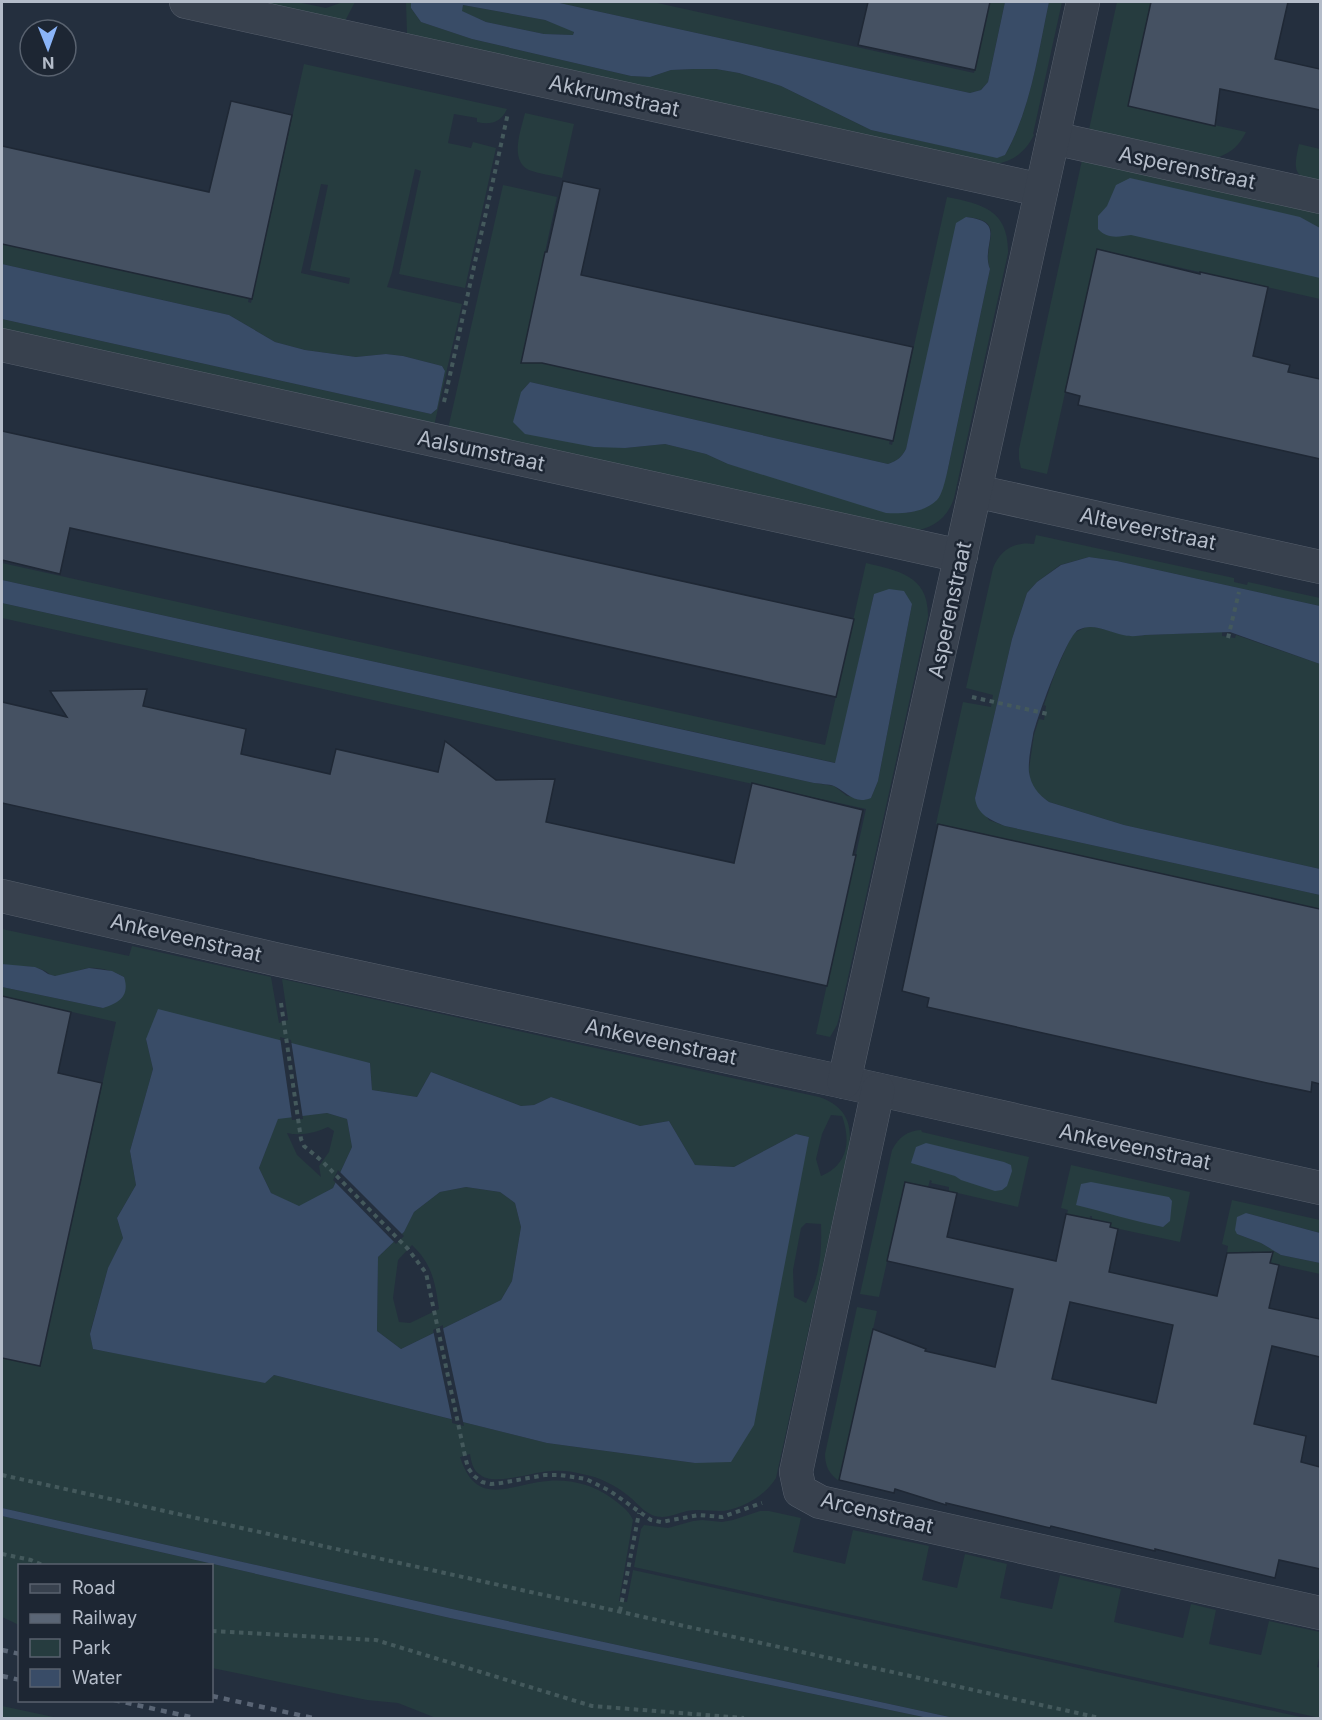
<svg xmlns="http://www.w3.org/2000/svg" width="1322" height="1720" font-family="Inter,sans-serif">
  <style>
    .green { fill: #263c3f; fill-rule: evenodd }
    .water { fill: #394c67; fill-rule: evenodd }
    .pier { fill: #242f3e }
    .building { fill: #455162; stroke: #1f2835; stroke-width: 1.5; fill-rule: evenodd }
    .lines { fill: none; stroke-linecap: round; stroke-linejoin: round }
    .minor-casing { stroke: #565f6c; stroke-width: 34 }
    .path { stroke: #44595c; stroke-width: 4; stroke-dasharray: 4.5 4.5; stroke-linecap: butt }
    .minor { stroke: #38414e; stroke-width: 33 }
    .rail { stroke: #5a6575; stroke-width: 4.5; stroke-dasharray: 6 6; stroke-linecap: butt }
    .labels { text-anchor: middle; stroke-width: 5; stroke-linejoin: round; paint-order: stroke }
    .street-label { font-size: 21px; fill: #b4bcc9; stroke: #1d2633 }
  </style>
  <rect width="100%" height="100%" fill="#242f3e"/>
  <!-- green -->
  <g class="green">
    <polygon points="258,2 297,2 326,8 343,2 355,2 345,21"/>
    <path d="M406,2H411V8L421,22L472,39L631,76L650,77L671,70L694,69H716L739,73L781,86L871,130L996,157L1005,155C1031,109 1038,53 1049,2H1062L1033,134L1034,135C1025,152 1014,161 995,164L407,34Z"/>
    <polygon points="555,2 653,2 974,73 990,2 1005,2 988,82 981,90 970,93"/>
    <path d="M1117,2H1151L1128,106L1246,132C1239,146 1231,153 1216,158L1088,134Z"/>
    <polygon points="463,5 545,20 574,31 573,35 544,34 486,22 461,11"/>
    <path d="M304,64L507,109C501,123 490,125 477,122V118L454,114L448,143L471,148L473,142L496,148L465,288L399,274L421,171L415,169L392,272L387,287L462,304L434,426L2,330V319L431,414L437,409L445,371L442,366L403,356L386,354L356,357L305,350L275,342L229,315L2,264V244L249,298L248,302L251,303ZM321,184L328,185L310,270L350,278L349,284L301,273Z"/>
    <path d="M525,113L574,124L562,178C552,175 539,174 529,170C509,160 521,130 525,113Z"/>
    <path d="M1299,144L1320,149V185C1293,176 1293,171 1299,144Z"/>
    <polygon points="1082,160 1320,213 1320,299 1097,249 1047,474 1021,468 1019,459 1019,449"/>
    <path d="M503,185L557,197L521,363H524L525,359L890,440L889,444L892,445L947,197C982,204 1009,210 1008,253L954,498C947,519 933,528 911,532L448,429ZM967,217C1009,221 981,244 990,269L947,473L929,506L908,513L728,464L706,454L665,444L625,448L521,392L530,382L888,464C897,461 902,457 906,449Z"/>
    <path d="M1036,535L1234,578V582L1247,585L1248,582L1320,598V606L1117,561L1089,557L1060,565L1037,582L1027,593L1012,639L975,798L989,820L1005,826L1320,895V909L936,824L963,702L991,707L993,695L966,688L993,568C1000,550 1015,541 1034,544Z"/>
    <path d="M2,563L825,745L866,563C898,571 929,575 928,617L839,1018L837,1025L830,1037L816,1034L866,809L2,618V603L814,783L834,786L847,796L871,798L878,781L912,604L874,594L836,763L2,580Z"/>
    <path d="M1088,626C1108,628 1125,639 1145,635L1222,632V636L1235,638L1236,635L1320,664V869L1124,825L1049,802L1041,796L1034,789L1030,779L1029,769L1034,735L1039,719L1044,720L1046,706L1044,705L1055,673L1070,639L1074,633Z"/>
    <path d="M2,929L129,956L132,946L271,977L279,1023L288,1020L282,979L819,1097C843,1105 853,1121 849,1146L776,1478C766,1495 740,1511 719,1511C709,1511 698,1509 687,1511C675,1514 665,1520 652,1515C643,1511 638,1504 631,1498C617,1486 600,1477 582,1474C572,1471 561,1470 550,1471C532,1472 493,1487 479,1474C473,1470 471,1461 470,1454L460,1457C477,1509 509,1484 548,1481C570,1479 593,1485 610,1497C618,1503 629,1510 633,1520L619,1601L627,1602L633,1570L1305,1718H954L452,1609L2,1508V1358L40,1366L116,1022L2,996V987L103,1008L124,977C113,971 100,967 88,968C77,970 67,976 56,976C50,976 48,972 43,970C31,964 14,968 2,964ZM146,1039L370,1063L372,1090L417,1097L431,1072L521,1106L534,1105L551,1097L640,1126L669,1121L695,1165L734,1167L796,1134L809,1137L695,1463L547,1443L274,1375L265,1382L93,1349L90,1333L108,1268L123,1238L117,1218L136,1185L130,1151L153,1069ZM831,1115L842,1116C851,1141 848,1165 821,1176L816,1159L822,1134ZM806,1223L821,1224C822,1254 820,1276 806,1303L794,1297L793,1270L801,1228Z"/>
    <path d="M327,1113L347,1119L352,1147L333,1188L299,1207L271,1193L259,1168L278,1118ZM328,1127L334,1131L329,1152L319,1166L321,1177L297,1155L287,1133C301,1136 315,1133 328,1127Z"/>
    <path d="M921,1130L922,1132L1029,1157L1018,1207L949,1191V1187L931,1183L932,1181L930,1180L928,1187L905,1182L879,1297L860,1294L892,1150C899,1137 907,1131 921,1130Z"/>
    <polygon points="1071,1165 1190,1192 1180,1242 1110,1227 1110,1223 1092,1219 1092,1216 1090,1216 1089,1222 1066,1217 1068,1210 1061,1208"/>
    <path d="M466,1187L500,1192L515,1203L521,1227L512,1281L501,1300L401,1349L377,1331L378,1257L404,1232L414,1212L440,1192ZM412,1245C433,1265 435,1283 439,1309L410,1323L399,1322L393,1298L398,1260Z"/>
    <polygon points="1232,1200 1320,1220 1320,1233 1246,1213 1237,1234 1261,1243 1281,1255 1320,1263 1320,1274 1270,1263 1271,1259 1253,1254 1254,1252 1252,1251 1250,1258 1227,1253 1228,1246 1222,1244"/>
    <path d="M857,1307L877,1311L839,1481C829,1474 825,1466 825,1454Z"/>
    <polygon points="760,1511 769,1511 801,1518 793,1552 845,1564 853,1530 929,1546 922,1580 957,1588 965,1554 1007,1564 1000,1598 1052,1609 1060,1575 1121,1589 1114,1622 1183,1638 1191,1604 1216,1610 1209,1644 1261,1655 1269,1621 1320,1632 1320,1654 1317,1667 1320,1668 1320,1718 634,1567 641,1529 644,1525 668,1528 693,1521 702,1520 722,1522 733,1520"/>
    <polygon points="2,1516 450,1618 928,1718 436,1718 398,1703 367,1700 212,1668 212,1566 20,1566 19,1625 17,1624 2,1617"/>
    <polygon points="2,1706 58,1718 2,1718"/>
  </g>
  <!-- water -->
  <g class="water">
    <path d="M411,2H555L970,93L981,90L988,82L1005,2H1049C1038,53 1031,109 1005,155L997,158L871,130L781,86L739,73L716,69H694L671,70L650,77L631,76L472,39L421,22L411,8ZM463,5L545,20L574,32L573,35L544,34L486,22L462,11Z"/>
    <path d="M1130,178L1300,217L1320,228V278L1131,235C1118,237 1107,239 1098,229V216L1107,206L1116,185Z"/>
    <path d="M966,217C1009,222 980,244 990,269L947,473C945,481 942,495 937,500C924,513 902,514 886,513L728,464L706,454L665,444L625,448L594,447L525,434L513,422L521,392L530,382L888,464C897,461 902,457 906,449L956,223Z"/>
    <polygon points="2,264 229,315 275,342 305,350 356,357 386,354 403,356 442,366 445,371 437,409 431,414 2,319"/>
    <path d="M1089,557L1117,561L1320,606V664L1230,632L1145,635C1138,636 1131,637 1123,635C1108,632 1093,622 1078,630C1066,637 1037,718 1033,735C1031,746 1028,761 1029,772C1031,786 1038,794 1049,802L1124,825L1320,869V895L1005,826C991,820 977,815 975,798L1012,639L1027,593L1037,582L1061,565Z"/>
    <path d="M2,580L835,763L874,594L889,589L904,591L912,604L878,781L871,798C854,805 847,792 834,786C829,784 820,784 814,783L2,603Z"/>
    <path d="M2,964L35,967L42,970L48,974L55,976L89,968L112,971L124,977C130,995 120,1003 103,1008L2,987Z"/>
    <path d="M158,1009L370,1063L372,1090L417,1097L431,1072L521,1106L534,1105L551,1097L640,1126L669,1121L695,1165L734,1167L796,1134L809,1137L754,1425L731,1462L695,1463L547,1443L274,1375L265,1383L93,1349L90,1334L108,1268L123,1238L117,1218L136,1185L130,1151L153,1069L146,1039ZM327,1113L347,1119L352,1147L333,1188L299,1206L271,1193L259,1168L278,1119ZM466,1187L500,1192L515,1203L521,1227L512,1281L501,1300L401,1349L377,1331L378,1257L404,1232L414,1212L440,1192Z"/>
    <polygon points="926,1143 1004,1162 1011,1165 1012,1171 1007,1186 1002,1190 995,1191 961,1180 955,1176 911,1163 916,1147"/>
    <path d="M1091,1182L1169,1197L1172,1201L1170,1221L1163,1227C1133,1221 1105,1212 1076,1205L1081,1184Z"/>
    <polygon points="1246,1213 1320,1233 1320,1263 1281,1255 1261,1243 1237,1234 1235,1230 1237,1217"/>
    <polygon points="2,1508 452,1609 954,1718 928,1718 450,1618 2,1516"/>
  </g>
  <!-- pier -->
  <g class="pier">
    <polygon points="280,1037 291,1040 303,1119 292,1120"/>
    <polygon points="338,1170 404,1236 396,1244 333,1180"/>
    <polygon points="443,1325 443,1328 464,1426 452,1423 452,1420 433,1330"/>
  </g>
  <!-- building -->
  <g class="building">
    <polygon points="868,2 990,2 975,70 858,45"/>
    <polygon points="1151,2 1288,2 1275,59 1320,69 1320,110 1220,89 1215,126 1128,106"/>
    <polygon points="231,101 292,115 252,299 2,244 2,146 209,192"/>
    <polygon points="563,181 600,189 581,275 913,347 893,441 542,363 521,363 545,252 547,252"/>
    <polygon points="1097,249 1200,274 1200,272 1268,287 1253,356 1290,365 1288,372 1320,379 1320,459 1078,405 1080,396 1065,392"/>
    <polygon points="2,431 854,619 836,697 70,528 60,574 2,560"/>
    <polygon points="147,689 143,706 246,729 241,754 330,774 336,749 438,772 445,741 496,780 555,779 546,822 734,863 752,783 863,810 853,855 856,855 827,986 2,803 2,702 67,717 50,691"/>
    <polygon points="938,824 1320,909 1320,1084 1312,1082 1311,1092 1267,1083 927,1007 929,998 902,991"/>
    <polygon points="2,996 71,1012 58,1073 102,1083 40,1366 2,1358"/>
    <path d="M905,1182L957,1193L947,1237L1056,1261L1066,1214L1111,1223L1110,1227L1118,1229L1109,1272L1217,1296L1227,1253L1273,1252L1270,1263L1279,1265L1269,1308L1320,1319V1357L1272,1346L1254,1424L1306,1436L1301,1462L1320,1467V1569L1279,1560L1275,1578L1155,1549V1551L1051,1526L1050,1528L946,1503V1505L895,1489L894,1493L839,1480L873,1329L926,1349L925,1351L995,1367L1013,1289L887,1261ZM1070,1302L1173,1325L1156,1403L1052,1379Z"/>
  </g>
  <g class="lines">
    <defs>
      <g id="minor">
        <polyline points="186,2 1041,190"/>
        <polyline points="1053,138 1320,197"/>
        <polyline points="2,345 961,556"/>
        <polyline points="975,491 1320,567"/>
        <polyline points="2,896 275,959 844,1082 1320,1188"/>
        <path d="M844,1082C925,722 1003,362 1083,2"/>
        <polyline points="878,1090 796,1472 800,1491 820,1502 1320,1613"/>
      </g>
    </defs>
    <!-- minor casing -->
    <use href="#minor" class="minor-casing"/>
    <!-- path -->
    <g class="path">
      <polyline points="444,402 508,113"/>
      <polyline points="1228,638 1239,592"/>
      <polyline points="972,697 1048,714"/>
      <polyline points="281,1003 301,1139 304,1146 323,1162 408,1249 426,1273 465,1456 468,1468 474,1476 482,1482 491,1484 501,1483 545,1475 560,1475 586,1479 610,1491 651,1520 661,1522 699,1515 722,1517 762,1503"/>
      <polyline points="2,1475 1100,1718"/>
      <polyline points="2,1554 31,1560 45,1566"/>
      <polyline points="620,1611 639,1513"/>
      <polyline points="212,1631 376,1640 592,1706 744,1718"/>
    </g>
    <!-- minor -->
    <use href="#minor" class="minor"/>
    <!-- rail -->
    <g class="rail">
      <polyline points="2,1650 20,1654"/>
      <polyline points="2,1676 20,1680"/>
      <polyline points="212,1696 313,1718"/>
      <polyline points="114,1700 195,1718"/>
    </g>
  </g>
  <g class="labels">
    <!-- street labels -->
    <g class="street-label">
      <text transform="translate(614 96) rotate(12)" y="7">Akkrumstraat</text>
      <text transform="translate(1187 168) rotate(12)" y="7">Asperenstraat</text>
      <text transform="translate(481 451) rotate(12)" y="7">Aalsumstraat</text>
      <text transform="translate(1148 529) rotate(12)" y="7">Alteveerstraat</text>
      <text transform="translate(950 610) rotate(-78)" y="7">Asperenstraat</text>
      <text transform="translate(186 938) rotate(13)" y="7">Ankeveenstraat</text>
      <text transform="translate(661 1042) rotate(12)" y="7">Ankeveenstraat</text>
      <text transform="translate(1135 1147) rotate(12)" y="7">Ankeveenstraat</text>
      <text transform="translate(877 1513) rotate(14)" y="7">Arcenstraat</text>
    </g>
  </g>
  <!-- border -->
  <rect width="1322" height="1720" fill="none" stroke="#b4bcc9" stroke-width="6"/>
  <!-- legend -->
  <rect x="18" y="1564" width="195" height="138" fill="#1d2633" stroke="#59626f" stroke-width="1.5"/>
  <rect x="30" y="1584" width="30" height="9" fill="#38414e" stroke="#59626f" stroke-width="1.5"/>
  <text x="72" y="1594" font-size="18" fill="#b4bcc9">Road</text>
  <rect x="30" y="1614" width="30" height="9" fill="#5a6575" stroke="#59626f" stroke-width="1.5"/>
  <text x="72" y="1624" font-size="18" fill="#b4bcc9">Railway</text>
  <rect x="30" y="1639" width="30" height="18" fill="#263c3f" stroke="#59626f" stroke-width="1.5"/>
  <text x="72" y="1654" font-size="18" fill="#b4bcc9">Park</text>
  <rect x="30" y="1669" width="30" height="18" fill="#394c67" stroke="#59626f" stroke-width="1.5"/>
  <text x="72" y="1684" font-size="18" fill="#b4bcc9">Water</text>
  <!-- north arrow -->
  <g transform="translate(48 48) rotate(179)"><circle r="28" fill="#1d2633" stroke="#59626f" stroke-width="1.5"/>
  <path d="M0-4.5L10 22L0 15L-10 22Z" fill="#8ab4f8"/>
  <text y="-9" font-size="16" font-weight="bold" text-anchor="middle" fill="#b4bcc9">N</text>
  </g>
</svg>
